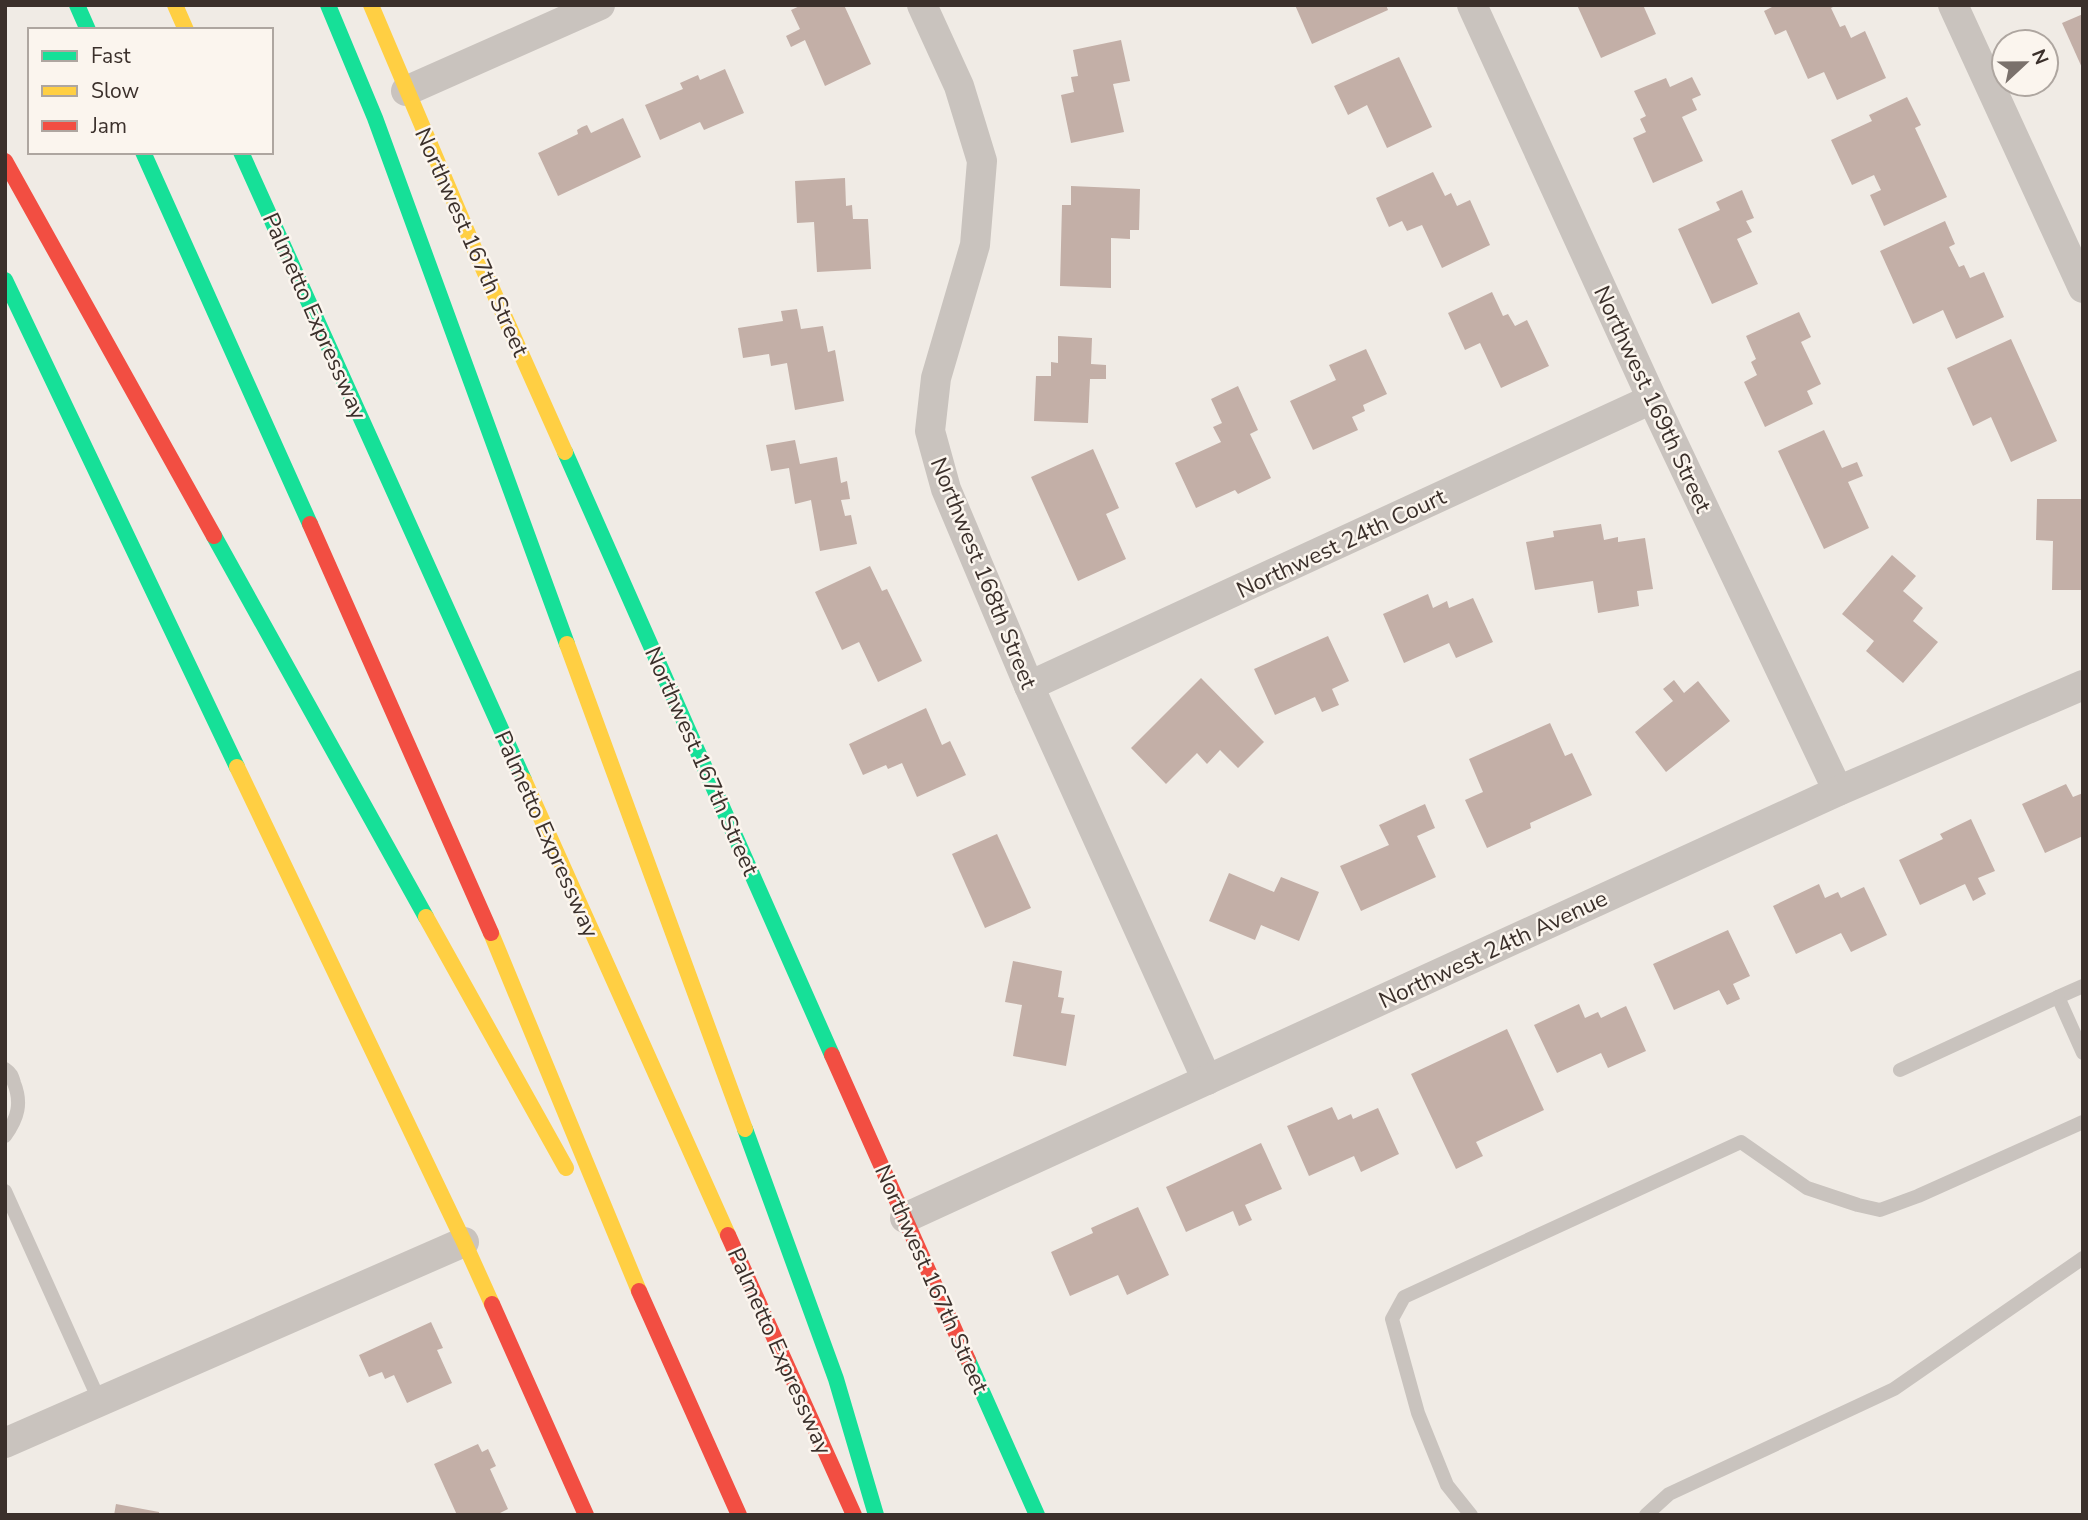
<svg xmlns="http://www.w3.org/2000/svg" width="2088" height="1520" font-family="'Nunito Sans',sans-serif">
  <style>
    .building { fill: #c3afa7 }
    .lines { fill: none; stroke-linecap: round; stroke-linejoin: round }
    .lane { stroke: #c9c3be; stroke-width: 14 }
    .street { stroke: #c9c3be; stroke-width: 30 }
    .fast { stroke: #16e098; stroke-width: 16 }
    .slow { stroke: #ffcf43; stroke-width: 16 }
    .jam { stroke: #f24e42; stroke-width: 16 }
    .labels { text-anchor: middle; stroke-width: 5; stroke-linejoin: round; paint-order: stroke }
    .street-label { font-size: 23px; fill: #3b302b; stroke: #fbf5ee }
  </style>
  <rect width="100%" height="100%" fill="#f0ebe5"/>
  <!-- building -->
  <g class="building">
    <polygon points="802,5 844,5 871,64 825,86 805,40 791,47 786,36 800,29 791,10"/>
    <polygon points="1295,5 1386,5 1388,10 1312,44"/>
    <polygon points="1577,5 1643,5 1656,34 1601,58"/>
    <polygon points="1776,5 1837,5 1831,8 1840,27 1845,25 1851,38 1865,31 1886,78 1837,100 1824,72 1808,79 1786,30 1775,35 1764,11"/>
    <polygon points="2083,14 2083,70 2062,23"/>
    <polygon points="1121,40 1130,81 1113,84 1124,132 1071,143 1061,95 1074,92 1071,77 1078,76 1073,50"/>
    <polygon points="1399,57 1432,127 1387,148 1367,105 1348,115 1334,86"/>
    <polygon points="725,69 744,113 704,130 700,122 660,140 645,105 683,89 680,83 698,75 700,80"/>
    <polygon points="1692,77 1701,95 1692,99 1697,110 1682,117 1703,161 1653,183 1633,138 1646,132 1640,119 1646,116 1634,91 1666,78 1670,87"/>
    <polygon points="1907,97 1921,125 1915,128 1947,197 1884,226 1870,195 1881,190 1874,175 1852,185 1831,140 1872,121 1869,115"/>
    <polygon points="623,118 641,157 558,196 538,153 578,134 577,130 582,127 587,125 591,133"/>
    <polygon points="1433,172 1445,196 1451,193 1457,206 1470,200 1490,245 1442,268 1422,225 1407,231 1402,221 1389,227 1376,198"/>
    <polygon points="845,178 846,206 852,205 853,219 868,219 871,269 817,272 814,222 797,223 795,181"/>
    <polygon points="1071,186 1140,189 1139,230 1130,230 1130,239 1111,238 1111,288 1060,286 1062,205 1071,205"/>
    <polygon points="1742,190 1754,218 1746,221 1752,232 1737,239 1758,284 1712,304 1678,229 1720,210 1716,202"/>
    <polygon points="1945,221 1955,244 1949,247 1959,267 1964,265 1970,278 1984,272 2004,317 1956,339 1943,310 1913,324 1880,251"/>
    <polygon points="1492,292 1503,316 1508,314 1515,326 1527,320 1549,366 1501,388 1480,343 1465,350 1448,313"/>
    <polygon points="797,309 801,329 823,326 828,352 835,350 844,401 795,410 787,363 771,366 769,354 743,358 738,328 783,321 781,311"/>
    <polygon points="1799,312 1811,337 1801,342 1821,384 1807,391 1813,404 1765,427 1744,382 1757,375 1751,362 1756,359 1746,336"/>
    <polygon points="1058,336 1092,338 1091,364 1106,365 1106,379 1090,379 1088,423 1034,421 1036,376 1051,376 1051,362 1058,363"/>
    <polygon points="2011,339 2057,441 2011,462 1991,417 1973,426 1947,368"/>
    <polygon points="1366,349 1387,394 1363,405 1365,411 1352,417 1358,430 1313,450 1290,401 1336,380 1329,365"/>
    <polygon points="1238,386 1258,430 1250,434 1271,478 1238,494 1235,490 1196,508 1175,463 1221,442 1213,427 1222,423 1211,399"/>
    <polygon points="1824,430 1842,468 1857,462 1863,476 1848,482 1869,528 1824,549 1778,451"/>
    <polygon points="795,440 800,464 837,457 841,483 847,481 850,499 841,500 845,516 851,515 857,544 820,551 811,500 795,504 789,468 771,471 766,445"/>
    <polygon points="1093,449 1119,508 1106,514 1126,559 1078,581 1031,477"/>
    <polygon points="2037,499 2083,499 2083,590 2052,590 2053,541 2036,540"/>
    <polygon points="1601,524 1604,540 1618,537 1618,542 1645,538 1653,589 1637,591 1639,606 1598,613 1593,581 1535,590 1526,542 1554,537 1553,531"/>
    <polygon points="1892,555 1916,576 1903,591 1923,608 1913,621 1938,642 1903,683 1866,651 1874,641 1842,614"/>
    <polygon points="870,566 882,591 887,589 922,661 878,682 859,642 842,650 815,592"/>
    <polygon points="1428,594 1433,608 1447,601 1449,608 1473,598 1493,642 1456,658 1449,643 1404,663 1383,614"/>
    <polygon points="1328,636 1349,681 1332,689 1339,705 1322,712 1315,697 1275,715 1254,669"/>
    <polygon points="1201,678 1264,742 1238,768 1220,750 1207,764 1197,753 1166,784 1131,748"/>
    <polygon points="1674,680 1684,693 1698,681 1730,721 1666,772 1635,732 1673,701 1663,689"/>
    <polygon points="926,708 942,745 950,741 966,775 917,797 902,763 888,769 886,765 863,775 849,744"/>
    <polygon points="1550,723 1565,756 1572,753 1592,795 1530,823 1531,828 1487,848 1465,800 1483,792 1469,759"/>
    <polygon points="2066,784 2073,797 2083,793 2083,836 2045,853 2022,804"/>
    <polygon points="1425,804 1435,828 1417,836 1436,877 1361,911 1340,866 1389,845 1379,825"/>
    <polygon points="1971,819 1995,871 1978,878 1986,894 1973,901 1965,884 1920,905 1899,860 1943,839 1940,834"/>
    <polygon points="997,834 1031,908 985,928 952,854"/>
    <polygon points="1229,873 1274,892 1281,877 1319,892 1299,941 1261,925 1255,940 1209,921"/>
    <polygon points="1819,884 1825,898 1838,892 1841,898 1864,887 1887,935 1851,952 1841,933 1796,954 1773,906"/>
    <polygon points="1728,930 1750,976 1733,984 1740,999 1727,1005 1719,990 1674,1010 1653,964"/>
    <polygon points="1013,961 1062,971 1058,997 1064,998 1061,1013 1075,1015 1066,1066 1013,1056 1022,1005 1005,1002"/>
    <polygon points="1579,1004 1585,1018 1598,1012 1601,1018 1626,1006 1646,1051 1608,1068 1601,1053 1557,1073 1534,1025"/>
    <polygon points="1507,1029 1544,1110 1476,1142 1483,1156 1456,1169 1411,1074"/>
    <polygon points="1332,1107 1338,1120 1351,1114 1353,1119 1378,1108 1399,1154 1361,1172 1354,1156 1309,1176 1287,1126"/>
    <polygon points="1261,1143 1282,1189 1245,1205 1252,1220 1239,1226 1233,1211 1186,1232 1166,1187"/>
    <polygon points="1138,1207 1169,1275 1127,1295 1118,1275 1070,1296 1051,1252 1093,1233 1091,1228"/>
    <polygon points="431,1322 443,1348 437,1350 452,1383 407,1403 394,1375 385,1379 382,1372 369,1377 359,1355"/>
    <polygon points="478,1444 482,1452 488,1449 496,1466 490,1469 508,1509 496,1515 457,1515 434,1464"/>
    <polygon points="116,1504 159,1512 159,1515 114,1515"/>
  </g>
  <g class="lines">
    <!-- lane -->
    <g class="lane">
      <polyline points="2083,986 2058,997 2083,1053"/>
      <path d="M5,1069C11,1073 12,1076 14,1083C22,1103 18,1118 5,1136"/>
      <polyline points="1900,1070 2058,997"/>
      <polyline points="5,1191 100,1402"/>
      <polyline points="1471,1515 1447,1485 1418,1413 1392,1319 1404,1297 1741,1142 1807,1188 1858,1205 1880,1210 1918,1196 2083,1122"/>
      <polyline points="1646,1515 1669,1494 1894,1389 2083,1258"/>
    </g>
    <!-- street -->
    <g class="street">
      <polyline points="922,5 959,86 982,161 975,245 936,378 930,431 946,489 1029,686 1207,1080"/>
      <polyline points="1472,5 1652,399 1838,791"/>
      <polyline points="1953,5 2083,288"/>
      <polyline points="406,91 600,5"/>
      <polyline points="1029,686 1652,399"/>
      <polyline points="905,1218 1838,791 2083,685"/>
      <polyline points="5,1443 464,1242"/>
    </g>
    <!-- fast -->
    <g class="fast">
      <polyline points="77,5 88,30"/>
      <polyline points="328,5 375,118 567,644"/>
      <polyline points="143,152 310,524"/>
      <polyline points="241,152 524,780"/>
      <polyline points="5,280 237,767"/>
      <polyline points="565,452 832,1055"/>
      <polyline points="214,536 426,917"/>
      <polyline points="745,1129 836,1379 876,1515"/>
      <polyline points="968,1360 1037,1515"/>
    </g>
    <!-- slow -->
    <g class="slow">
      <polyline points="175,5 186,30"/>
      <polyline points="371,5 477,255 565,452"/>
      <polyline points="567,644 745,1129"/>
      <polyline points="237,767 464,1242 492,1304"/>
      <polyline points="524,780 728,1235"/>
      <polyline points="426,917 566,1168"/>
      <polyline points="491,933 639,1291"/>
    </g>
    <!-- jam -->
    <g class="jam">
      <polyline points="5,161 214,536"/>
      <polyline points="310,524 491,933"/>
      <polyline points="832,1055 968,1360"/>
      <polyline points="728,1235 854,1515"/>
      <polyline points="639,1291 739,1515"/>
      <polyline points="492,1304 586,1515"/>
    </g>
  </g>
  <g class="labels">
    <!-- street labels -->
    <g class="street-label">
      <text transform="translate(472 242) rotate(66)" y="8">Northwest 167th Street</text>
      <text transform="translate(315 316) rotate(66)" y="8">Palmetto Expressway</text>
      <text transform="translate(1653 399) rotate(65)" y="8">Northwest 169th Street</text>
      <text transform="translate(1341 543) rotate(-25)" y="8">Northwest 24th Court</text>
      <text transform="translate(984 573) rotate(68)" y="8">Northwest 168th Street</text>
      <text transform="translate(702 761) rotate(66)" y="8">Northwest 167th Street</text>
      <text transform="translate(547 834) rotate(66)" y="8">Palmetto Expressway</text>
      <text transform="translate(1493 949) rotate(-25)" y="8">Northwest 24th Avenue</text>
      <text transform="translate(932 1279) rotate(66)" y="8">Northwest 167th Street</text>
      <text transform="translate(780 1351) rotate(66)" y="8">Palmetto Expressway</text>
    </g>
  </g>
  <!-- border -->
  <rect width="2088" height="1520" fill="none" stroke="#3b302b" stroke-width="14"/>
  <!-- legend -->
  <rect x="28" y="28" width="245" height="126" fill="#fbf5ee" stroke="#aea6a0" stroke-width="2"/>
  <rect x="42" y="51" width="35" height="10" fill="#16e098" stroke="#aea6a0" stroke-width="2"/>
  <text x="91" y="63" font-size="21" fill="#3b302b">Fast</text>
  <rect x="42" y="86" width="35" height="10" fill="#ffcf43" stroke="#aea6a0" stroke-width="2"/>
  <text x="91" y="98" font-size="21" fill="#3b302b">Slow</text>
  <rect x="42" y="121" width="35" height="10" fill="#f24e42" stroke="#aea6a0" stroke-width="2"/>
  <text x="91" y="133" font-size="21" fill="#3b302b">Jam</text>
  <!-- north arrow -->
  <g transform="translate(2025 63) rotate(68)"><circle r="33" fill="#fbf5ee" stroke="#aea6a0" stroke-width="2"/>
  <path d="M0-5L12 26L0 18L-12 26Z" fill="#7a716c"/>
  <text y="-10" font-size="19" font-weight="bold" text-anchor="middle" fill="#3b302b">N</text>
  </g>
</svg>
